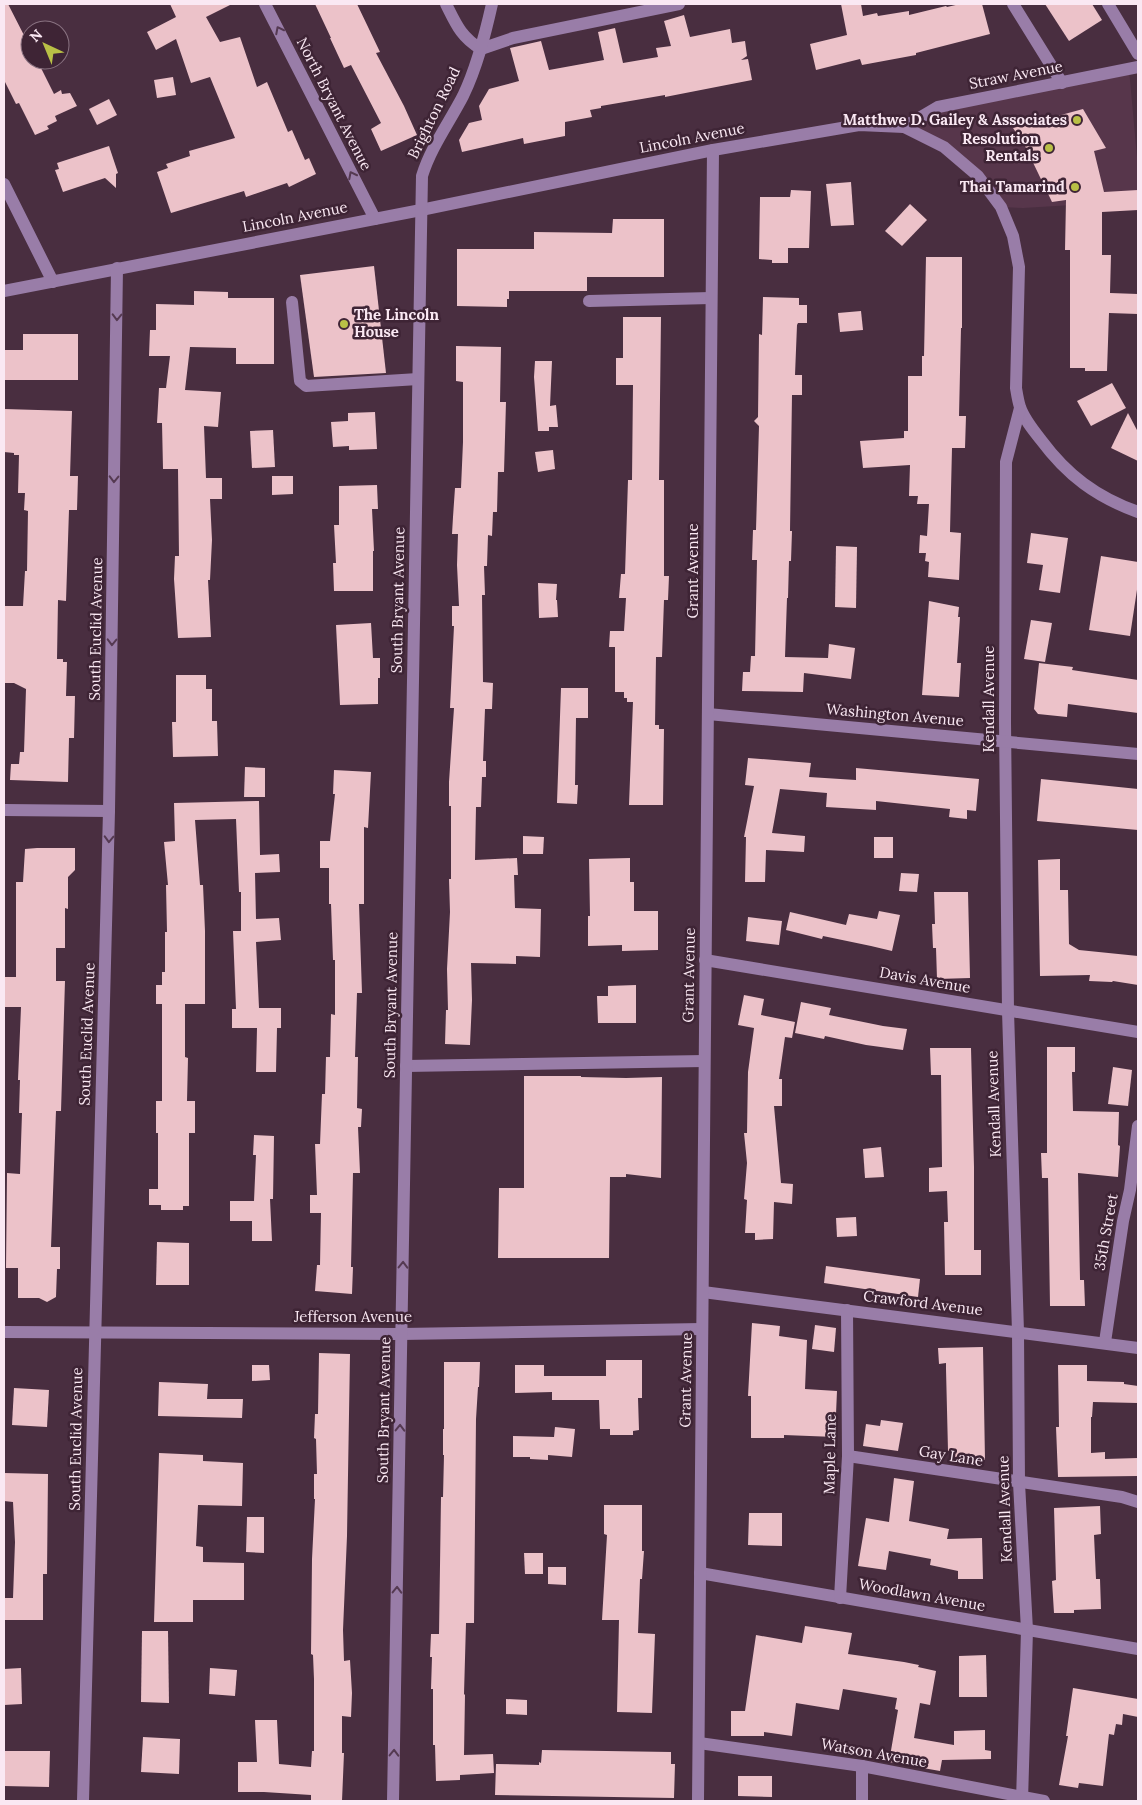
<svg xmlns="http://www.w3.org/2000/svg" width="1142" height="1805" font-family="Lora,serif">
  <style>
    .built { fill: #57364b }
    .building { fill: #ecc2c9 }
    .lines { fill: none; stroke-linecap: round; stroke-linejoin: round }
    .minor { stroke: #997da8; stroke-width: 12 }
    .oneway { stroke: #553a52 }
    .poi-dot { fill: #b9c046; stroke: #3e2435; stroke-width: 2 }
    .labels { text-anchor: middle; stroke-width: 5; stroke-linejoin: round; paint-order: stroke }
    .street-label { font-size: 15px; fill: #fae8f3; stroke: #3e2435 }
    .poi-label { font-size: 15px; font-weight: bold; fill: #fae8f3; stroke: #3e2435; text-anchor: end }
  </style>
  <rect width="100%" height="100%" fill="#492e40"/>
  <!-- built -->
  <polygon class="built" points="1129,69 1138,168 1138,201 1023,208 1001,207 978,176 904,127 938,107"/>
  <!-- building -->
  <g class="building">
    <polygon points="4,4 8,4 30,47 30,60 37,60 54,94 61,90 62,94 70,93 77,106 55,116 57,121 47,126 49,129 35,135 19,103 16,104 4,80"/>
    <polygon points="170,4 232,4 206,17 220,42 240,37 257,87 267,82 288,132 292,130 305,160 309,158 316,174 289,187 287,183 246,197 244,191 171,213 157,172 168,168 166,164 190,156 189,151 235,138 210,77 191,83 176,39 156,50 147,32 176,17"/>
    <polygon points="315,4 357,4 380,52 376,53 404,106 417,135 381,151 371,129 381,123 351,65 344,68 330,38 331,38"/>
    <polygon points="841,4 861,4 863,16 877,13 878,16 909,11 909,15 946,6 947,7 960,4 982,4 990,34 916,53 916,55 862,65 860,59 816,70 810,44 847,35"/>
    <polygon points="1045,4 1092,4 1102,20 1069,41"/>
    <polygon points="684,15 690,37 730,29 732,43 745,41 747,56 741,60 748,59 752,80 665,97 665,95 601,106 601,108 590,110 592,117 565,122 565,136 524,144 523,138 462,152 459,140 469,123 482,120 479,106 489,89 519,81 510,48 541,41 549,70 604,60 598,32 615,28 623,63 658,57 656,48 671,46 664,21"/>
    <polygon points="173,77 176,95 157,98 154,80"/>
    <polygon points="109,99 117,115 97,125 89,109"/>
    <polygon points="1083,109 1106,148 1094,151 1104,192 1138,190 1138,210 1102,212 1102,255 1111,255 1110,293 1138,294 1138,314 1109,313 1107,371 1085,371 1085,368 1070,368 1070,250 1065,250 1066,200 1052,202 1025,146 1013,128"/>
    <polygon points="109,146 118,173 116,174 116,188 105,178 63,192 55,170 59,169 57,163"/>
    <polygon points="851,182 854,225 831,226 826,184"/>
    <polygon points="791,190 811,191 809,248 788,248 788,263 772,263 772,260 759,259 760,197 790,197"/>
    <polygon points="910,204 927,220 902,246 885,231"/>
    <polygon points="613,219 664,219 664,277 587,277 587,291 509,291 509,299 507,299 507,307 457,306 457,249 534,249 534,232 612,233"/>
    <polygon points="926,257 962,257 962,328 961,328 959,416 966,416 965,448 952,448 950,532 961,533 959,580 928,577 929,562 925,561 926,553 919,553 920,535 927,536 929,504 917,504 918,496 909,496 910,465 863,468 860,441 904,438 904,431 908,431 908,376 922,376 922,356 924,356"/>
    <polygon points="374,266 386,373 314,377 300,275"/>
    <polygon points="194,291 228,292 228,298 274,298 274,364 236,364 236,348 190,347 185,390 221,392 218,427 204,426 206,478 222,478 222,499 210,499 212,540 210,580 208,580 211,637 178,638 174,579 175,556 179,556 178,469 163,469 162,423 157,423 159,388 166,388 170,356 149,356 150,330 156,330 156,304 194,305"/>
    <polygon points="763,297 799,298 799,305 807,305 807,323 798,323 797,325 795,375 802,375 802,395 792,395 790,531 792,531 791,561 789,561 788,598 787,598 785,657 828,658 829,644 855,648 851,679 804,673 803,692 742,691 743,672 750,672 751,656 755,656 757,560 752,560 753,530 756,530 759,426 754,421 758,417 759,334 762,335"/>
    <polygon points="861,311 863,330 840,332 838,313"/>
    <polygon points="623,317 661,317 659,480 664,480 664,576 669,576 668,600 664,600 662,657 656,657 655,725 659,725 659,729 664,729 663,805 629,805 633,702 627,702 627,698 624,698 624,692 615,692 615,647 609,647 610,631 624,631 626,598 619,598 621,574 625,574 628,480 632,480 633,385 616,385 616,358 623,358"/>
    <polygon points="23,334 78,334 78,380 4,380 4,350 23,350"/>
    <polygon points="456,346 501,347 500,402 506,402 504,472 498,472 497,512 493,512 492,536 488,535 487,566 484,566 485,595 482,595 483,682 493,683 492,709 485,709 483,761 486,761 486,777 482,777 481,807 476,807 475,860 517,858 518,875 514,875 515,908 541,909 540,957 516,956 516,964 471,963 472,1000 470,1045 445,1044 446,1010 448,1010 447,969 450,912 449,879 451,879 451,806 449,806 449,782 454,708 450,708 454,626 452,626 452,606 459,606 457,565 458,534 452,534 453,517 455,488 461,488 463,442 463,382 456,381"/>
    <polygon points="535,361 552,361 550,406 556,405 558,427 549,427 549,431 538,431 534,377"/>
    <polygon points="1112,383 1126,408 1091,426 1077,401"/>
    <polygon points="4,409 72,411 70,476 78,476 77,510 69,510 66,601 58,600 57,659 63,659 63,662 67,662 66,696 75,696 74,738 69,738 68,782 10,780 11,764 19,764 20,752 24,752 26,689 14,683 4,683 4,606 23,606 25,571 27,571 28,511 24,510 25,493 18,493 19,455 14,455 14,453 4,452"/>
    <polygon points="375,412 377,449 349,450 349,446 333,447 331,422 348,421 348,413"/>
    <polygon points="1128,413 1138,432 1138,461 1111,448"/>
    <polygon points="273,430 275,467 252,468 250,431"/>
    <polygon points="553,450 555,469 538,472 535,452"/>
    <polygon points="272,476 293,476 293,494 272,495"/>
    <polygon points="377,485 378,509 372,509 374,551 373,551 373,591 334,591 333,563 336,563 334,525 339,525 339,486"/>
    <polygon points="1031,533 1068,538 1060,593 1039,590 1043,565 1027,563"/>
    <polygon points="836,546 857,547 856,608 835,607"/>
    <polygon points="1101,556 1138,562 1138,583 1130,636 1089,630"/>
    <polygon points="538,583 557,584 556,600 557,600 558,617 539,618"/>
    <polygon points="929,601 959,607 958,617 960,617 957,663 961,663 959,697 922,695"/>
    <polygon points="1031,620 1052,623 1045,662 1024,659"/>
    <polygon points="371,623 373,658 380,658 380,678 378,678 378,704 340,705 336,625"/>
    <polygon points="1039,663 1073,667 1072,670 1138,680 1138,713 1068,704 1067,717 1038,714 1034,709"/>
    <polygon points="176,675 206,675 206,689 212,689 212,721 217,721 218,756 173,757 172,722 176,722"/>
    <polygon points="561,688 588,688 588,718 576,718 575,785 578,785 577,804 557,803"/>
    <polygon points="748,758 811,763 809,777 856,780 856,768 979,779 976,811 967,810 967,819 949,817 950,809 876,801 876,810 826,807 827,793 780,789 772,833 805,836 804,852 766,850 765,882 745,882 746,837 744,837 754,786 745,785"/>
    <polygon points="245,767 265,768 265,797 244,797"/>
    <polygon points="334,770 371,772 368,828 364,827 364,904 359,904 362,993 357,993 355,1057 358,1057 357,1108 362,1109 361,1127 358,1127 360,1173 353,1173 351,1267 353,1267 352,1294 315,1291 317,1265 320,1265 321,1213 310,1213 310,1195 317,1195 315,1144 320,1144 322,1094 325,1094 326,1057 330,1057 331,1014 335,1015 335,960 333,960 331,904 329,904 329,868 320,868 320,841 330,841 335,794 333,794"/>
    <polygon points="1041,779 1138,789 1138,830 1037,821"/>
    <polygon points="259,801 260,855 279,854 280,872 255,873 256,919 279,918 281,940 256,942 259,1008 281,1008 281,1028 277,1028 276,1072 256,1072 257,1028 232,1028 232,1009 236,1009 233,931 241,931 241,892 239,892 236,819 195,820 200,885 203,885 205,931 205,1004 185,1004 185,1057 188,1058 187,1101 195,1101 195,1133 189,1133 189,1206 183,1206 183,1210 161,1210 161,1205 149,1205 149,1189 158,1189 158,1133 156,1133 156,1101 162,1101 162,1004 156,1004 156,985 162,985 162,972 165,972 165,932 167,932 166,885 168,885 164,842 175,841 174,803"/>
    <polygon points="523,836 544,837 543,854 523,854"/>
    <rect x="874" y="837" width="19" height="21"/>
    <polygon points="37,848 75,848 75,870 68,877 68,909 65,908 65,948 56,948 56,981 65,981 61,1111 56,1111 51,1247 60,1247 60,1269 57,1269 56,1297 47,1302 39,1298 18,1298 18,1268 6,1268 7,1173 20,1174 22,1113 19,1113 20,1080 18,1080 21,1007 4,1007 4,986 5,977 16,977 16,882 23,882 25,849"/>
    <polygon points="630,858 630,882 634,882 634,911 658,911 658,950 622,951 622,945 588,946 588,916 590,916 589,859"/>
    <polygon points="1060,859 1060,890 1068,890 1069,944 1079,950 1138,956 1138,985 1113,981 1112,982 1089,981 1090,975 1040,976 1038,860"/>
    <polygon points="901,873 919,874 917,892 899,891"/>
    <polygon points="934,892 968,892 970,978 937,979 936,948 933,948 932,924 935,924"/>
    <polygon points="879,911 900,915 892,951 871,946 823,936 822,939 786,930 790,912 846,925 849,914 877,919"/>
    <polygon points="748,917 782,921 779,945 746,941"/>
    <polygon points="636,985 636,1023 598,1023 597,996 608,996 608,986"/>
    <polygon points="744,995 764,999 761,1015 795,1022 792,1038 785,1037 779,1079 782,1079 782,1106 774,1106 781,1183 793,1184 792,1204 774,1202 773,1239 755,1240 755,1233 745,1233 747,1200 744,1199 747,1163 744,1133 747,1133 748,1072 754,1028 738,1025"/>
    <polygon points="801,1002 831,1008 829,1015 883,1026 907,1029 903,1050 866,1045 825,1036 824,1039 795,1033"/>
    <polygon points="1047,1047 1075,1047 1075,1072 1072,1072 1073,1111 1119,1112 1118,1145 1120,1146 1118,1177 1078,1173 1080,1280 1084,1280 1085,1306 1050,1306 1048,1178 1042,1178 1041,1153 1047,1153"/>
    <polygon points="930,1048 971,1048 974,1167 974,1250 981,1250 981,1275 945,1275 944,1222 948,1222 947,1191 929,1192 929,1168 942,1167 941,1075 931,1075"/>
    <polygon points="1113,1067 1132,1070 1128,1106 1108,1104"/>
    <polygon points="524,1076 581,1076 581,1077 626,1078 662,1077 661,1178 626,1174 626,1177 610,1177 609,1258 498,1258 499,1188 524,1188"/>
    <polygon points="254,1135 274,1136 273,1199 270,1199 272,1241 252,1241 252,1221 230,1221 230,1201 254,1201 256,1155 253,1155"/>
    <polygon points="881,1147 884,1177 865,1178 863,1149"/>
    <polygon points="856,1217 857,1236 837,1237 836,1218"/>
    <polygon points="157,1242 189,1243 189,1285 156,1285"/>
    <polygon points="826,1266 920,1279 918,1297 824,1283"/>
    <polygon points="752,1323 780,1326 779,1336 807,1340 805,1389 837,1391 835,1437 784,1435 784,1438 751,1438 751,1396 748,1396"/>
    <polygon points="815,1325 836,1328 834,1352 812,1349"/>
    <polygon points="983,1347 985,1460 951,1461 950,1451 948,1451 946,1369 946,1363 939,1364 938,1348"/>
    <polygon points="319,1353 350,1354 347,1536 343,1630 344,1661 350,1660 352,1693 351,1717 342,1716 342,1753 344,1753 342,1801 311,1801 311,1795 264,1792 238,1792 238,1762 257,1762 255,1720 277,1720 279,1764 311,1767 312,1751 314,1751 314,1679 313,1655 311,1654 312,1559 315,1499 314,1499 314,1474 317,1474 316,1439 314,1438 315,1414 318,1414"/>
    <polygon points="606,1360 642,1360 642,1398 638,1398 639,1430 633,1431 633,1435 610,1435 610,1429 600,1429 599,1400 552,1400 552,1392 515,1393 515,1365 544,1365 544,1376 606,1376"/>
    <polygon points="444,1362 480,1362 479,1387 478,1387 476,1419 474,1623 466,1623 464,1694 465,1695 464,1755 493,1754 494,1773 460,1775 460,1780 436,1781 435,1745 433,1745 433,1689 431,1689 432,1657 430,1657 431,1634 439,1634 441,1497 443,1497 444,1455 443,1455 443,1429 444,1429"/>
    <polygon points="252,1365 269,1365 270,1380 252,1381"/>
    <polygon points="1058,1365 1087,1365 1087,1381 1124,1382 1124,1384 1138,1386 1138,1403 1093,1402 1092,1417 1091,1417 1091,1453 1105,1452 1105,1459 1138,1458 1138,1476 1058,1477 1056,1427 1059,1427"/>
    <polygon points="159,1382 208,1384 207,1399 243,1399 242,1418 158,1416"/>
    <polygon points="14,1388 49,1390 47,1427 12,1425"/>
    <polygon points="881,1420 903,1423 898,1451 863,1446 866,1424 880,1426"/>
    <polygon points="555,1427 575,1429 572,1457 548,1455 548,1460 530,1459 530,1457 513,1457 513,1436 554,1437"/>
    <polygon points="159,1453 203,1455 203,1461 243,1463 242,1506 198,1505 196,1546 203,1547 203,1562 244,1563 244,1600 193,1600 193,1622 154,1622"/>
    <polygon points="4,1473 48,1474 47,1574 43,1574 43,1620 4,1620 4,1598 13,1598 15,1542 13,1502 4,1501"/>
    <polygon points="894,1478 914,1481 909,1521 949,1529 947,1539 982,1538 983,1579 958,1579 958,1571 930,1565 931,1559 889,1551 886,1570 858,1566 866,1518 889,1522"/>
    <polygon points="604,1505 642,1505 642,1551 644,1551 642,1579 640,1579 638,1633 655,1634 652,1713 617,1712 619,1620 602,1620 607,1535 604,1534"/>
    <polygon points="1100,1506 1101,1534 1094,1535 1096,1579 1100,1579 1101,1609 1074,1610 1074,1613 1054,1613 1052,1581 1056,1580 1054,1508"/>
    <polygon points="749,1513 782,1513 782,1546 748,1545"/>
    <polygon points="247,1517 264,1517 264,1553 246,1552"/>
    <polygon points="524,1553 543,1553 543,1574 525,1574"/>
    <polygon points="548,1567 566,1567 566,1585 548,1584"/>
    <polygon points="805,1626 852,1633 848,1654 904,1662 919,1665 918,1667 936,1671 930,1705 920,1703 914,1738 954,1745 954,1731 985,1730 985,1750 991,1751 991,1759 942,1760 940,1771 889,1762 898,1710 895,1709 897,1698 843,1689 839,1710 796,1703 792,1736 764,1732 764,1736 731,1736 731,1711 745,1711 756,1635 802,1643"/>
    <polygon points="142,1631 168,1631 169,1703 141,1702"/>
    <polygon points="986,1655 987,1697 959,1697 959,1656"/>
    <polygon points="21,1668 22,1704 4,1705 4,1669"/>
    <polygon points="210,1668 237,1670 235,1696 209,1694"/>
    <polygon points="1073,1688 1138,1699 1138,1717 1123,1714 1122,1725 1116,1724 1114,1735 1109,1734 1103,1786 1079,1783 1078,1788 1059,1785 1068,1736 1066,1736"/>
    <polygon points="506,1699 527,1700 527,1715 506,1714"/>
    <polygon points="143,1737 180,1739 179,1774 141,1772"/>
    <polygon points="542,1750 671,1752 671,1764 675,1764 674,1798 495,1795 496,1764 539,1765 539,1762 541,1763"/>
    <polygon points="4,1751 50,1751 49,1787 4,1786"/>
    <polygon points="738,1776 772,1776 772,1797 738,1796"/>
  </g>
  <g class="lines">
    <!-- minor -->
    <g class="minor">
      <polyline points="265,4 375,219"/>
      <path d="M446,4C456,24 461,37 481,49L513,38L679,4"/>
      <polyline points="1013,4 1062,83"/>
      <polyline points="1108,4 1138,54"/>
      <polyline points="904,127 938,107 1138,67"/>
      <polyline points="4,184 53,282"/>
      <path d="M4,291L421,210L713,150L859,125L904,127L944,147L978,176L1001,207L1013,236L1019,267L1016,388C1017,394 1018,401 1020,407C1024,419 1033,430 1041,440C1067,475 1096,497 1138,512"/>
      <polyline points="589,301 711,298"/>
      <polyline points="292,302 300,381 306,386 418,379"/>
      <polyline points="1020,408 1006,462 1005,722 1008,1011 1018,1332 1019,1483 1027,1630 1022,1801"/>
      <polyline points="708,714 1138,754"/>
      <polyline points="4,810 109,811"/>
      <polyline points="705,960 1138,1032"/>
      <polyline points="406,1066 704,1061"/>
      <polyline points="703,1292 1138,1348"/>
      <polyline points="4,1332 401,1334 702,1329"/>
      <polyline points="1105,1342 1123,1221 1130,1190 1138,1126"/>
      <polyline points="848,1456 1122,1497 1138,1502"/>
      <polyline points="700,1573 1138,1649"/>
      <polyline points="840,1598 848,1456 847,1310"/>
      <polyline points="699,1743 862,1766 1044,1801"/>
      <polyline points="83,1801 109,811 117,268"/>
      <path d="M393,1801L422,176C431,147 449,123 463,96C477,67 485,35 492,4"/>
      <polyline points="698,1801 713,150"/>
      <polyline points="862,1801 862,1766"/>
    </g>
  </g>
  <!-- one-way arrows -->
  <defs><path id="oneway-chevron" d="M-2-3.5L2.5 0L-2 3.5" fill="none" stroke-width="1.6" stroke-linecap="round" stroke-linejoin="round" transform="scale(1.25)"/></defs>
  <g class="oneway">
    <use href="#oneway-chevron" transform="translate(279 30) rotate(-117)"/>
    <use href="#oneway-chevron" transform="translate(352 175) rotate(-117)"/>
    <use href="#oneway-chevron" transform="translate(117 317) rotate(91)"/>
    <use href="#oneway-chevron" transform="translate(114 479) rotate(91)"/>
    <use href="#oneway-chevron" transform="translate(112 642) rotate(91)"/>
    <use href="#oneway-chevron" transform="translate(109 839) rotate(92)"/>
    <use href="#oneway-chevron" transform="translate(403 1265) rotate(-89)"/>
    <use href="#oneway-chevron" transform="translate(400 1428) rotate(-89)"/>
    <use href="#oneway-chevron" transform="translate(397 1590) rotate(-89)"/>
    <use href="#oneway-chevron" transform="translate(394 1753) rotate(-89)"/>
  </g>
  <!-- markers -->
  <g class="poi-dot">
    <circle cx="1077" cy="120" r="5"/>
    <circle cx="1049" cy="148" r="5"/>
    <circle cx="1075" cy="187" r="5"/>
    <circle cx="344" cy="324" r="5"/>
  </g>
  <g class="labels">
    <!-- street labels -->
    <g class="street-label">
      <text transform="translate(1016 75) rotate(-11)" y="5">Straw Avenue</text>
      <text transform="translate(334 104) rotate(63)" y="5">North Bryant Avenue</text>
      <text transform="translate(434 113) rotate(-64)" y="5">Brighton Road</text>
      <text transform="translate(692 138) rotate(-11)" y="5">Lincoln Avenue</text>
      <text transform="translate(295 217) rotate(-11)" y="5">Lincoln Avenue</text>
      <text transform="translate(693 571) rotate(-90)" y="5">Grant Avenue</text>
      <text transform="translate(398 600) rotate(-89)" y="5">South Bryant Avenue</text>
      <text transform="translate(96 629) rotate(-89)" y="5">South Euclid Avenue</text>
      <text transform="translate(989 699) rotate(-90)" y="5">Kendall Avenue</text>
      <text transform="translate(895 715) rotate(5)" y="5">Washington Avenue</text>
      <text transform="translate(689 975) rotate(-89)" y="5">Grant Avenue</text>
      <text transform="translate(925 980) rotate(10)" y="5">Davis Avenue</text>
      <text transform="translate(391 1005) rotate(-89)" y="5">South Bryant Avenue</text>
      <text transform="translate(87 1034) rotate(-88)" y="5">South Euclid Avenue</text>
      <text transform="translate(994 1104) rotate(-92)" y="5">Kendall Avenue</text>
      <text transform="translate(1106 1232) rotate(-80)" y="5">35th Street</text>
      <text transform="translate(923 1303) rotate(7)" y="5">Crawford Avenue</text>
      <text x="353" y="1322">Jefferson Avenue</text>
      <text transform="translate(686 1380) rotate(-89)" y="5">Grant Avenue</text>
      <text transform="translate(384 1410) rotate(-89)" y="5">South Bryant Avenue</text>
      <text transform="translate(76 1439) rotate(-89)" y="5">South Euclid Avenue</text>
      <text transform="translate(830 1454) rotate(-89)" y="5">Maple Lane</text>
      <text transform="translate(951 1456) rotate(9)" y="5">Gay Lane</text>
      <text transform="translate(1005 1509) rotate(-92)" y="5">Kendall Avenue</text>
      <text transform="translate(922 1595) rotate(10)" y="5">Woodlawn Avenue</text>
      <text transform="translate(874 1753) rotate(10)" y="5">Watson Avenue</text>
    </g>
    <!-- poi labels -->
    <g class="poi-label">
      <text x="1067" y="125">Matthwe D. Gailey &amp; Associates</text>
      <text x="1039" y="144">Resolution<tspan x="1039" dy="17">Rentals</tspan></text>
      <text x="1065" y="192">Thai Tamarind</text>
      <text x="354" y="320" text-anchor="start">The Lincoln<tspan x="354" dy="17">House</tspan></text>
    </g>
  </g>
  <!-- border -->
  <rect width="1142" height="1805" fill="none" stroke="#fae8f3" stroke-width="10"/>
  <!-- north arrow -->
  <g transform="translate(45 45) rotate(316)"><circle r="24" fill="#3e2435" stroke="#897281"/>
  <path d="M0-4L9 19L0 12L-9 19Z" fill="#b9c046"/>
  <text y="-8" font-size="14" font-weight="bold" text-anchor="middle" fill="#fae8f3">N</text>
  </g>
</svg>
